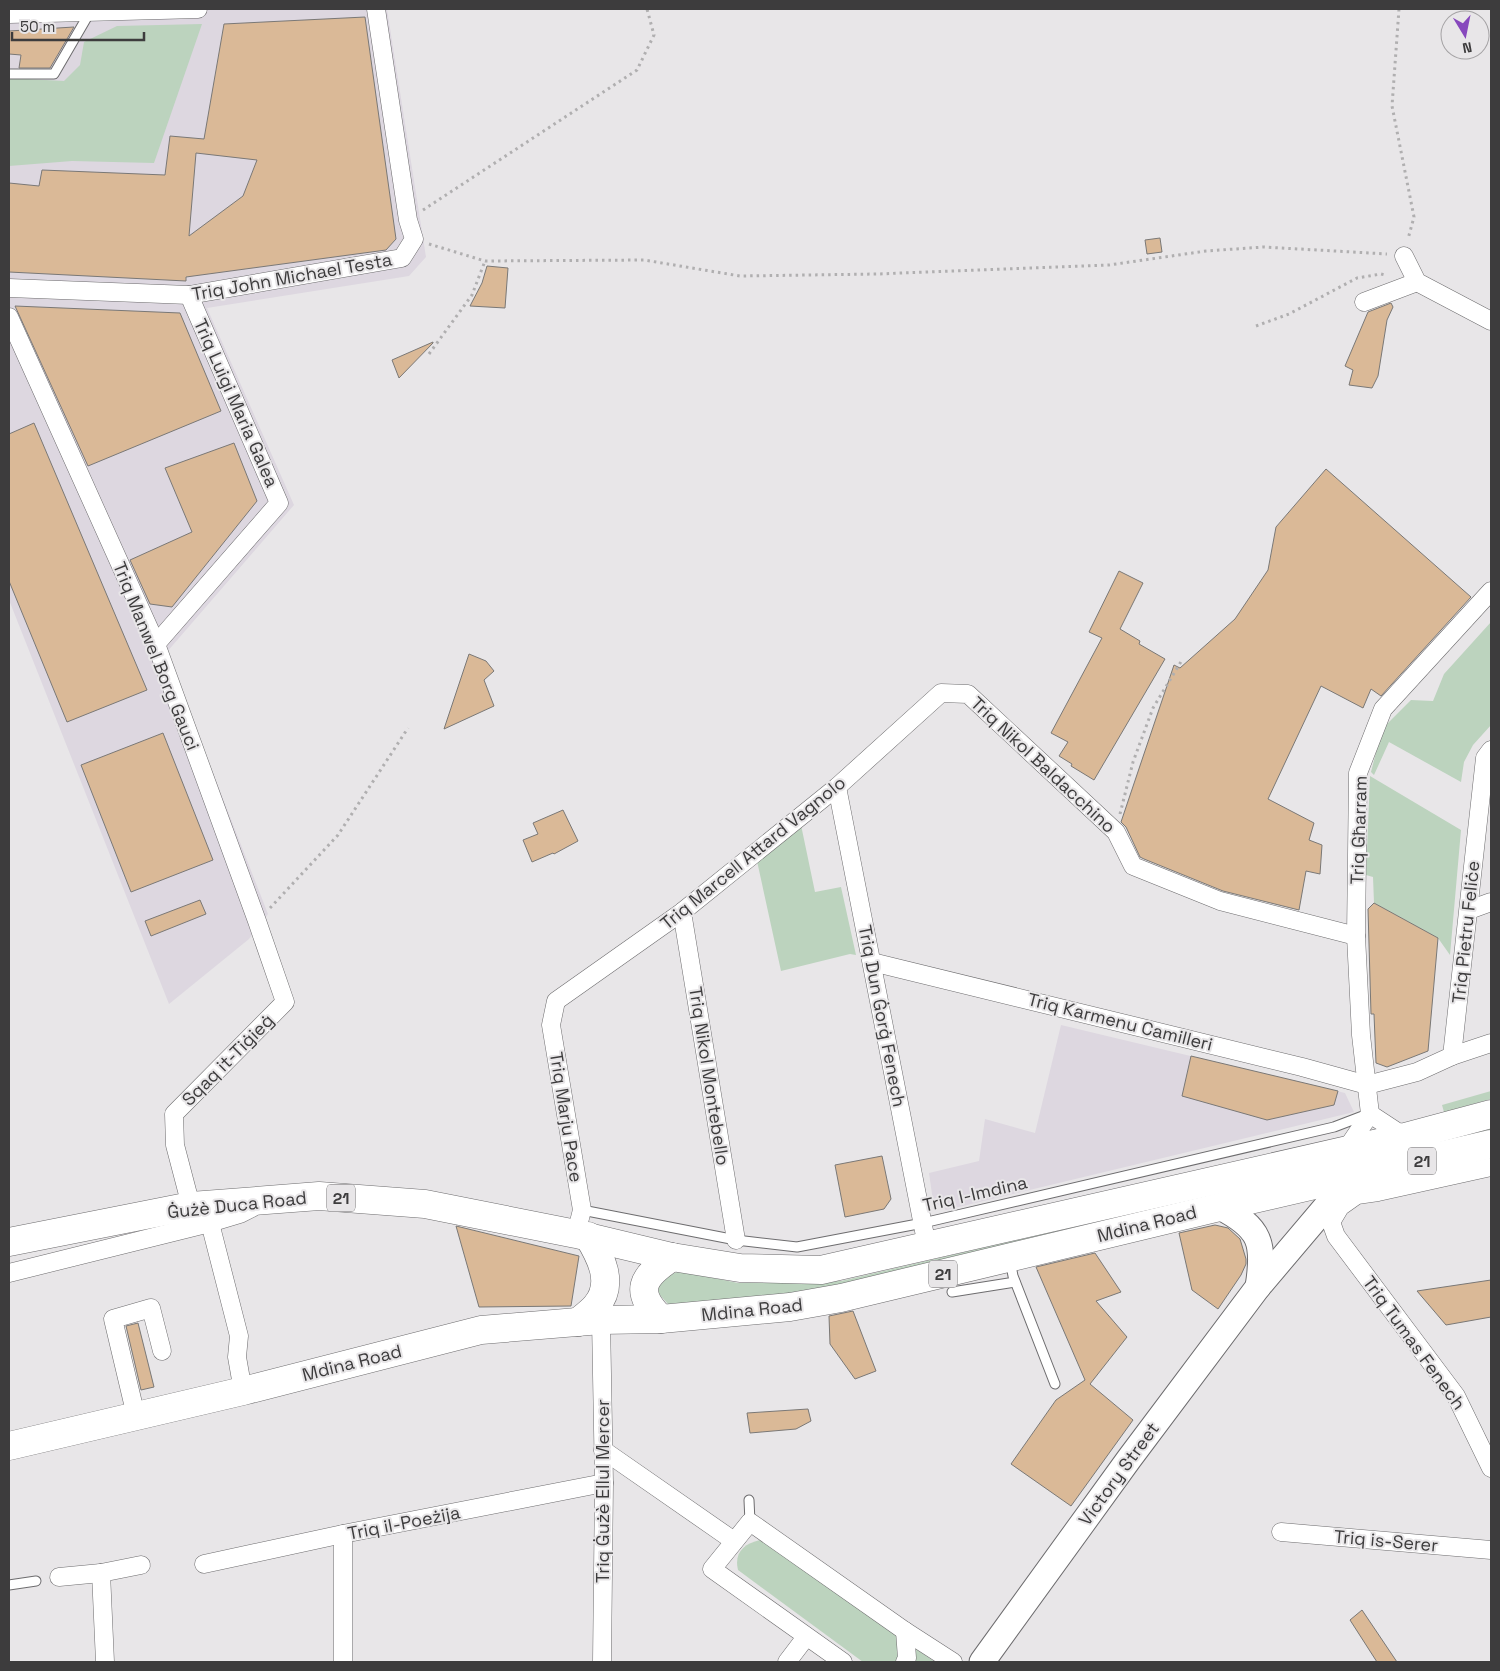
<svg xmlns="http://www.w3.org/2000/svg" width="1500" height="1671" font-family="'Space Grotesk',sans-serif">
  <style>
    .built { fill: #ddd7e0 }
    .green { fill: #bcd3be }
    .building { fill: #dab997; stroke: #7a7876; fill-rule: evenodd }
    .lines { fill: none; stroke-linecap: round; stroke-linejoin: round }
    .lane-casing { stroke: #6d6c6e; stroke-width: 11 }
    .street-casing { stroke: #6d6c6e; stroke-width: 19 }
    .secondary-casing { stroke: #6d6c6e; stroke-width: 27 }
    .highway-casing { stroke: #6d6c6e; stroke-width: 29 }
    .path { stroke: #b0afb0; stroke-width: 3; stroke-dasharray: 2.5 4; stroke-linecap: butt }
    .lane { stroke: #fff; stroke-width: 9 }
    .street { stroke: #fff; stroke-width: 18 }
    .secondary { stroke: #fff; stroke-width: 25 }
    .highway { stroke: #fff; stroke-width: 28 }
    .labels { text-anchor: middle; stroke-width: 4; stroke-linejoin: round; paint-order: stroke }
    .shield { fill: #e8e6e8; stroke: #706f70; stroke-width: 1 }
    .shield-label { font-size: 16px; font-weight: bold; fill: #3d3c3d }
    .street-label { font-size: 18px; fill: #3d3c3d; stroke: #e8e6e8 }
  </style>
  <rect width="100%" height="100%" fill="#e8e6e8"/>
  <!-- built -->
  <g class="built">
    <polygon points="9,9 387,9 426,257 409,276 207,308 294,505 166,653 268,914 249,939 169,1004 9,600"/>
    <polygon points="1061,1025 1345,1093 1354,1112 946,1210 933,1201 929,1173 979,1161 985,1119 1035,1133"/>
  </g>
  <!-- green -->
  <g class="green">
    <polygon points="202,24 154,163 72,161 9,166 9,78 64,81 80,65 84,42 117,26"/>
    <polygon points="1491,622 1491,725 1473,745 1464,762 1461,782 1389,742 1374,775 1371,772 1382,729 1411,700 1433,701 1444,674"/>
    <polygon points="1370,776 1461,830 1450,955 1438,938 1374,903 1373,877 1366,875"/>
    <polygon points="801,825 815,892 841,887 856,955 850,954 781,971 757,861"/>
    <polygon points="1491,1091 1491,1099 1444,1112 1442,1105"/>
    <polygon points="1491,1124 1491,1137 787,1298 668,1304 658,1293 659,1279 680,1271 738,1283 841,1281 1158,1207"/>
    <path d="M760,1540L935,1662H863L738,1570C734,1553 743,1544 760,1540Z"/>
  </g>
  <!-- building -->
  <g class="building">
    <path d="M365,17L396,239L386,250L186,277V281L9,272V183L39,186L42,170L165,175L170,136L204,139L224,24ZM196,153L257,160L243,196L189,236Z"/>
    <polygon points="74,27 50,68 19,68 21,55 9,54 9,31"/>
    <polygon points="1160,238 1162,252 1147,254 1145,240"/>
    <polygon points="487,266 508,268 505,308 470,306 482,283"/>
    <polygon points="1391,303 1393,307 1387,320 1378,376 1372,388 1349,385 1353,370 1345,366 1368,312"/>
    <polygon points="15,306 180,313 221,411 88,466"/>
    <polygon points="433,342 433,343 399,378 392,360"/>
    <polygon points="34,423 147,690 67,722 9,581 9,434"/>
    <polygon points="234,443 257,501 172,607 150,604 130,560 192,532 165,468"/>
    <polygon points="1326,469 1471,597 1381,696 1371,689 1363,708 1321,686 1268,799 1314,823 1309,840 1322,845 1320,874 1306,871 1299,910 1223,891 1144,859 1140,857 1126,827 1121,822 1174,665 1180,668 1235,619 1268,570 1276,527"/>
    <polygon points="1119,571 1143,583 1120,629 1140,641 1139,644 1165,659 1094,780 1071,766 1072,764 1059,756 1068,742 1051,733 1102,638 1089,632"/>
    <polygon points="469,654 486,661 494,671 484,680 494,706 444,729"/>
    <polygon points="163,733 213,860 131,892 81,765"/>
    <polygon points="563,810 578,841 554,854 553,853 532,862 523,840 538,834 533,823"/>
    <polygon points="200,900 206,914 151,936 145,921"/>
    <polygon points="1374,903 1438,938 1428,1051 1387,1067 1376,1063 1374,1014 1371,1014 1368,909"/>
    <polygon points="1191,1056 1338,1091 1334,1105 1267,1120 1182,1096"/>
    <polygon points="882,1156 891,1199 884,1209 845,1217 835,1165"/>
    <polygon points="1215,1225 1228,1228 1240,1239 1246,1259 1246,1264 1241,1275 1218,1309 1192,1290 1179,1233"/>
    <polygon points="456,1226 579,1256 571,1306 479,1307"/>
    <polygon points="1095,1253 1121,1292 1096,1301 1127,1337 1090,1384 1133,1420 1071,1506 1011,1464 1056,1400 1085,1380 1036,1267"/>
    <polygon points="1491,1280 1491,1317 1446,1325 1417,1291"/>
    <polygon points="853,1311 876,1371 855,1379 830,1344 829,1316"/>
    <polygon points="138,1323 154,1387 141,1390 126,1326"/>
    <polygon points="808,1409 811,1421 796,1429 750,1433 747,1413"/>
    <polygon points="1362,1610 1397,1662 1377,1662 1350,1620"/>
  </g>
  <g class="lines">
    <defs>
      <g id="lane">
        <polyline points="9,74 54,74 90,12"/>
        <polyline points="582,1210 736,1240 797,1247 923,1223 1334,1127 1368,1114"/>
        <polyline points="1010,1260 1013,1276 1055,1384"/>
        <polyline points="952,1292 1015,1282"/>
        <polyline points="749,1500 750,1522"/>
        <polyline points="9,1585 36,1581"/>
      </g>
      <g id="street">
        <polyline points="9,14 198,9"/>
        <polyline points="1404,256 1417,282 1491,321"/>
        <polyline points="9,288 189,295 402,258 414,239 408,220 376,9"/>
        <polyline points="1364,302 1417,282"/>
        <polyline points="9,317 156,644 257,921 285,1002 174,1114 175,1145 191,1206"/>
        <polyline points="156,644 279,503 189,295"/>
        <polyline points="837,787 927,1246"/>
        <polyline points="1469,910 1491,902"/>
        <polyline points="682,912 736,1240"/>
        <polyline points="872,962 1302,1067 1367,1085"/>
        <polyline points="1452,1056 1485,758 1491,750"/>
        <polyline points="1367,1085 1417,1072 1452,1056 1491,1043"/>
        <polyline points="1370,1114 1405,1137"/>
        <polyline points="1345,1151 1370,1114 1361,1035 1356,936 1358,773 1383,709 1491,591"/>
        <polyline points="1491,1167 1378,1192 1357,1195 1340,1207 1331,1222 1336,1236 1456,1396 1491,1468"/>
        <polyline points="210,1223 239,1336 237,1357 243,1391"/>
        <polyline points="576,1234 582,1210 551,1025 556,1001 682,912 837,787 941,693 968,694 1116,832 1133,866 1220,901 1356,936"/>
        <polyline points="9,1273 210,1223 240,1214 252,1208"/>
        <polyline points="601,1320 604,1483 602,1662"/>
        <polyline points="136,1416 113,1319 151,1308 162,1351"/>
        <polyline points="603,1450 734,1541"/>
        <polyline points="1281,1532 1491,1550"/>
        <polyline points="343,1534 343,1662"/>
        <polyline points="204,1564 343,1534 604,1483"/>
        <polyline points="101,1573 105,1662"/>
        <polyline points="59,1577 101,1573 141,1565"/>
        <polyline points="787,1662 806,1637"/>
        <polyline points="843,1662 712,1569 750,1522 905,1631 953,1662"/>
        <polyline points="905,1662 907,1658 905,1631"/>
      </g>
      <g id="secondary">
        <path d="M1220,1207C1261,1228 1265,1243 1258,1287"/>
        <polyline points="982,1662 1129,1459 1258,1287 1352,1176"/>
      </g>
      <g id="highway">
        <polyline points="9,1242 191,1206 319,1196 425,1204 576,1234 672,1257 740,1268 821,1270 1405,1137 1491,1114"/>
        <path d="M661,1319C633,1291 642,1277 672,1257"/>
        <path d="M578,1322C584,1317 591,1312 596,1306C615,1284 601,1257 588,1236"/>
        <polyline points="9,1446 243,1391 481,1330 601,1320 661,1319 790,1307 841,1298 1220,1207 1491,1144"/>
      </g>
    </defs>
    <!-- lane casing -->
    <use href="#lane" class="lane-casing"/>
    <!-- street casing -->
    <use href="#street" class="street-casing"/>
    <!-- secondary casing -->
    <use href="#secondary" class="secondary-casing"/>
    <!-- highway casing -->
    <use href="#highway" class="highway-casing"/>
    <!-- path -->
    <g class="path">
      <polyline points="1399,9 1392,106 1414,217 1408,239"/>
      <polyline points="423,210 637,70 654,35 647,9"/>
      <polyline points="429,244 485,261 644,260 740,276 877,274 1109,265 1206,251 1264,247 1387,254"/>
      <polyline points="1256,326 1289,314 1357,278 1381,274 1385,275"/>
      <polyline points="429,354 472,295 485,261"/>
      <polyline points="1120,814 1133,762 1153,708 1182,660"/>
      <polyline points="270,908 338,835 408,728"/>
    </g>
    <!-- lane -->
    <use href="#lane" class="lane"/>
    <!-- street -->
    <use href="#street" class="street"/>
    <!-- secondary -->
    <use href="#secondary" class="secondary"/>
    <!-- highway -->
    <use href="#highway" class="highway"/>
  </g>
  <g class="labels">
    <!-- shield labels -->
    <g class="shield">
      <rect x="1408" y="1147.5" width="28" height="27" rx="4"/>
      <rect x="327" y="1184.5" width="28" height="27" rx="4"/>
      <rect x="929" y="1260.5" width="28" height="27" rx="4"/>
    </g>
    <g class="shield-label">
      <text x="1422" y="1167">21</text>
      <text x="341" y="1204">21</text>
      <text x="943" y="1280">21</text>
    </g>
    <!-- street labels -->
    <g class="street-label">
      <text transform="translate(292 277) rotate(-10)" y="6">Triq John Michael Testa</text>
      <text transform="translate(236 403) rotate(66)" y="6">Triq Luigi Maria Galea</text>
      <text transform="translate(156 656) rotate(68)" y="6">Triq Manwel Borg Gauci</text>
      <text transform="translate(1043 765) rotate(43)" y="6">Triq Nikol Baldacchino</text>
      <text transform="translate(1359 830) rotate(-88)" y="6">Triq Għarram</text>
      <text transform="translate(753 853) rotate(-39)" y="6">Triq Marcell Attard Vagnolo</text>
      <text transform="translate(1466 932) rotate(-84)" y="6">Triq Pietru Feliċe</text>
      <text transform="translate(882 1016) rotate(79)" y="6">Triq Dun Ġorġ Fenech</text>
      <text transform="translate(1120 1022) rotate(14)" y="6">Triq Karmenu Camilleri</text>
      <text transform="translate(228 1060) rotate(-45)" y="6">Sqaq it-Tiġieġ</text>
      <text transform="translate(709 1076) rotate(81)" y="6">Triq Nikol Montebello</text>
      <text transform="translate(566 1117) rotate(81)" y="6">Triq Marju Pace</text>
      <text transform="translate(975 1194) rotate(-13)" y="6">Triq l-Imdina</text>
      <text transform="translate(237 1205) rotate(-6)" y="6">Ġużè Duca Road</text>
      <text transform="translate(1147 1224) rotate(-14)" y="6">Mdina Road</text>
      <text transform="translate(752 1310) rotate(-6)" y="6">Mdina Road</text>
      <text transform="translate(1414 1343) rotate(54)" y="6">Triq Tumas Fenech</text>
      <text transform="translate(352 1363) rotate(-14)" y="6">Mdina Road</text>
      <text transform="translate(1119 1474) rotate(-54)" y="6">Victory Street</text>
      <text transform="translate(603 1491) rotate(-90)" y="6">Triq Ġużè Ellul Mercer</text>
      <text transform="translate(404 1523) rotate(-11)" y="6">Triq il-Poeżija</text>
      <text transform="translate(1386 1541) rotate(5)" y="6">Triq is-Serer</text>
    </g>
  </g>
  <!-- border -->
  <rect width="1500" height="1671" fill="none" stroke="#3d3c3d" stroke-width="20"/>
  <!-- north arrow -->
  <g transform="translate(1465 35) rotate(170)"><circle r="24" fill="#e8e6e8" stroke="#a4a2a4"/>
  <path d="M0-4L9 19L0 12L-9 19Z" fill="#8748bd"/>
  <text y="-8" font-size="14" font-weight="bold" text-anchor="middle" fill="#3d3c3d">N</text>
  </g>
  <!-- scale -->
  <path d="M12 32v8h132v-8" fill="none" stroke="#3d3c3d" stroke-width="2.5"/>
  <text x="20" y="32" font-size="15" fill="#3d3c3d" stroke="#e8e6e8" stroke-width="4" paint-order="stroke">50 m</text>
</svg>
